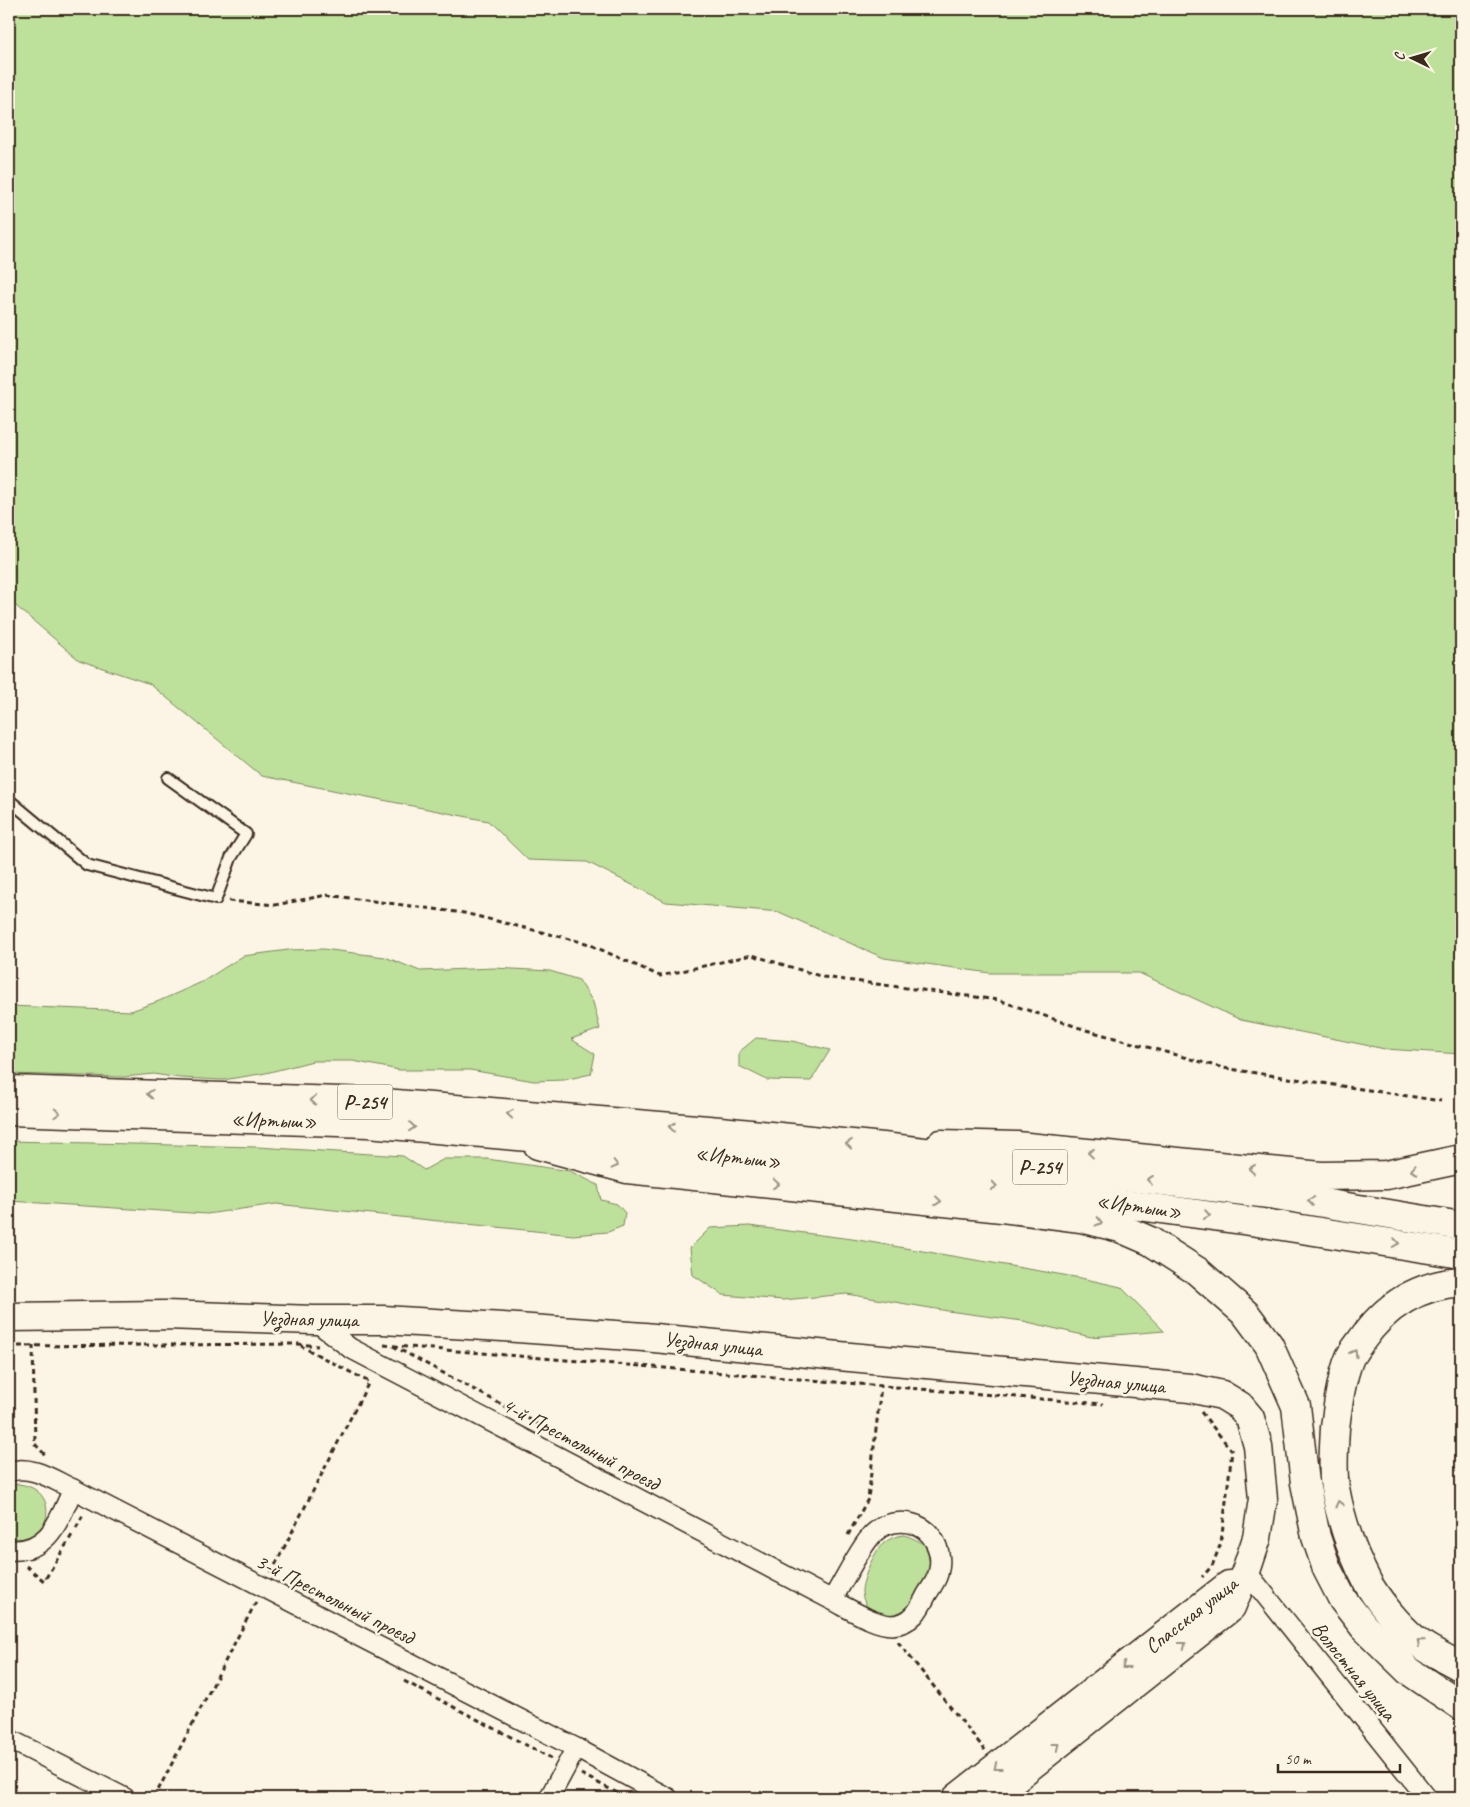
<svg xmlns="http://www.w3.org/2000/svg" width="1470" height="1807" font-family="Caveat,sans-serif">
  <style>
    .green { fill: #bde19b; stroke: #7c865c }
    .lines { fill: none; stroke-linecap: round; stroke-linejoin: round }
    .lane-casing { stroke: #3b2a1e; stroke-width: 14 }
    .street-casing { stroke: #3b2a1e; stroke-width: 22 }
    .secondary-casing { stroke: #3b2a1e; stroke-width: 31 }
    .highway-casing { stroke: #3b2a1e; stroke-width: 31 }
    .path { stroke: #3b2a1e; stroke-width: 3; stroke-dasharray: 5 4; stroke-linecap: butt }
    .lane { stroke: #fcf5e5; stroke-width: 10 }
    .street { stroke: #fcf5e5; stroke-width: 19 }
    .secondary { stroke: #fcf5e5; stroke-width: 28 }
    .highway { stroke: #fcf5e5; stroke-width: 28 }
    .oneway { stroke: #9c9082 }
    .labels { text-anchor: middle; stroke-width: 5; stroke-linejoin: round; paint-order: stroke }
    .shield { fill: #fcf5e5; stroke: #75675a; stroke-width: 1 }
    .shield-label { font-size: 20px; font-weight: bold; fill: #3b2a1e }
    .street-label { font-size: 21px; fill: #3b2a1e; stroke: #fcf5e5 }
  </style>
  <rect width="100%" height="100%" fill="#fcf5e5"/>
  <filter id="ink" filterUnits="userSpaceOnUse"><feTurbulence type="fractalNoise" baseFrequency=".02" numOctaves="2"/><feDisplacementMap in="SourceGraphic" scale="10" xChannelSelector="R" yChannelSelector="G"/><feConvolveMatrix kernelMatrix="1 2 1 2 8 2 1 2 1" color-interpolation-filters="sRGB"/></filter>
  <g filter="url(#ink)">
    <!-- green -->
    <g class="green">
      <polygon points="9,9 1461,9 1461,1054 1385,1049 1241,1020 1139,973 990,973 884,958 779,912 666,902 587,862 528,860 488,821 262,776 150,684 79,660 9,600"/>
      <polygon points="323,949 385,957 420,971 494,968 550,971 579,980 593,1002 600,1029 571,1039 595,1054 591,1074 564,1080 534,1081 470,1070 399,1070 353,1061 313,1061 266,1073 223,1080 180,1078 153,1074 124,1077 9,1074 9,1006 131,1011 159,1001 202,982 243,956 288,950"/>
      <polygon points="756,1038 792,1041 830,1050 811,1081 767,1080 739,1066 739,1052"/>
      <polygon points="9,1141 257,1147 403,1156 424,1170 444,1159 487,1159 570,1171 598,1185 601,1200 617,1204 625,1213 623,1226 608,1232 573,1235 276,1204 207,1214 9,1201"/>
      <polygon points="749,1226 852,1239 1081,1278 1121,1287 1164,1331 1091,1337 1023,1321 948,1311 847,1294 783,1300 723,1295 693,1275 690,1248 710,1228"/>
      <path d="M18,1484C66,1489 48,1552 9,1536V1486Z"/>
      <path d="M904,1535C939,1546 937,1563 922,1592C918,1601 913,1611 903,1615C896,1618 884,1616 876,1616C869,1609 863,1603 862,1593C861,1582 874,1551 883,1544C890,1538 896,1536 904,1535Z"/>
    </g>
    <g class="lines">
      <defs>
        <polyline id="lane" points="9,800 87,865 216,899 231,858 246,834 168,778"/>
        <g id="street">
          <path d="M314,1320L350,1348L832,1600C842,1584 862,1543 875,1532C885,1523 897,1521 910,1523C934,1528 944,1553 938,1574C936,1581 931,1588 927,1594C919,1610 912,1624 892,1625C874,1625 848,1608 832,1600"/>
          <path d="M9,1472C31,1464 53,1480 73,1489L576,1748L668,1798"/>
          <path d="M9,1550C49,1553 59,1520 73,1489"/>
          <polyline points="1246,1571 1427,1798"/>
          <polyline points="9,1739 125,1798"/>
          <polyline points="549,1798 576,1748"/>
        </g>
        <g id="secondary">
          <polyline points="941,1144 1017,1146 1321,1176 1386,1175 1461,1159"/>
          <polyline points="538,1145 627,1169 1002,1208 1081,1218 1120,1228 1150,1241 1197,1271 1246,1314 1269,1345 1296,1406 1305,1483 1316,1537 1327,1569 1343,1600 1364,1627 1409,1671 1461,1706"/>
          <path d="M1461,1282C1418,1285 1385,1306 1361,1341C1357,1346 1353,1352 1350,1357C1341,1379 1338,1404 1335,1428C1334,1447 1332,1469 1335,1488C1341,1521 1353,1555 1369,1585C1382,1606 1404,1633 1425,1647C1436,1654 1449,1660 1461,1667"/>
          <polyline points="9,1317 165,1315 314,1320 383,1320 503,1327 644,1337 839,1356 1190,1388 1222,1395 1240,1406 1250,1418 1258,1446 1263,1499 1257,1538 1246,1571 1231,1607 990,1798"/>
          <polyline points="957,1798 1229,1585"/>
        </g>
        <g id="highway">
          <polyline points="9,1090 372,1102 720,1131 883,1147 1269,1194 1461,1226"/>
          <polyline points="9,1111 368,1123 720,1154 961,1182 1257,1222 1461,1254"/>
        </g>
      </defs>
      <!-- lane casing -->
      <use href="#lane" class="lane-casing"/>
      <!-- street casing -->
      <use href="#street" class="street-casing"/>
      <!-- secondary casing -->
      <use href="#secondary" class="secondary-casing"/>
      <!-- highway casing -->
      <use href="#highway" class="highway-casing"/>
      <!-- path -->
      <g class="path">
        <polyline points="229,901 275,905 327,895 464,913 586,943 660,976 752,955 823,977 998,1000 1086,1030 1223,1068 1441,1101"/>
        <polyline points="33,1345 35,1444 47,1457"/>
        <polyline points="384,1345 1103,1404"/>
        <polyline points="9,1346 298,1344 318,1346"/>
        <polyline points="393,1346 568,1440"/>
        <polyline points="1201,1412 1232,1451 1221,1543 1212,1566 1202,1577"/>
        <polyline points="76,1528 83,1515 85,1516"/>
        <polyline points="848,1535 868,1499 881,1386"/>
        <polyline points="26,1566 44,1581 72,1535"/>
        <polyline points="271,1573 369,1382 301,1346"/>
        <polyline points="898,1642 985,1750"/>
        <polyline points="404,1681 551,1758"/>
        <polyline points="581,1774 627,1798"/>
        <polyline points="154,1798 257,1600"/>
        <polyline points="930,1798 936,1794"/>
      </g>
      <!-- lane -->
      <use href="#lane" class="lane"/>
      <!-- street -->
      <use href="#street" class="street"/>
      <!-- secondary -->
      <use href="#secondary" class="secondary"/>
      <!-- highway -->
      <use href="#highway" class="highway"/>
    </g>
    <!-- one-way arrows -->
    <defs><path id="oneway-chevron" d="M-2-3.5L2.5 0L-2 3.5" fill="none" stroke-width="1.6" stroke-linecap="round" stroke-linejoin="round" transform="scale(1.25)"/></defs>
    <g class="oneway">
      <use href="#oneway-chevron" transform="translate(150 1094) rotate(-178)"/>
      <use href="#oneway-chevron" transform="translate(313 1100) rotate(-178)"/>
      <use href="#oneway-chevron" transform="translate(57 1113) rotate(2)"/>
      <use href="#oneway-chevron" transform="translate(510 1114) rotate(-175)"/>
      <use href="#oneway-chevron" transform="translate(412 1127) rotate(5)"/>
      <use href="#oneway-chevron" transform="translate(672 1127) rotate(-175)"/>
      <use href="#oneway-chevron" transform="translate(849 1144) rotate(-175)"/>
      <use href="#oneway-chevron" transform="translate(1091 1153) rotate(-174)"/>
      <use href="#oneway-chevron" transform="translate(615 1165) rotate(14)"/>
      <use href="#oneway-chevron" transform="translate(1252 1169) rotate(-174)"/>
      <use href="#oneway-chevron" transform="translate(1414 1170) rotate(168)"/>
      <use href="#oneway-chevron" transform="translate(1150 1180) rotate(-173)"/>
      <use href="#oneway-chevron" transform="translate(776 1184) rotate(6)"/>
      <use href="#oneway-chevron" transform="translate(994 1186) rotate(8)"/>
      <use href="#oneway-chevron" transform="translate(938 1201) rotate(6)"/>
      <use href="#oneway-chevron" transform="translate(1311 1201) rotate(-171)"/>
      <use href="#oneway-chevron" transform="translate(1207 1215) rotate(8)"/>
      <use href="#oneway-chevron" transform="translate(1099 1222) rotate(14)"/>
      <use href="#oneway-chevron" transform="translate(1396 1243) rotate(9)"/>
      <use href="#oneway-chevron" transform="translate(1354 1353) rotate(-60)"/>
      <use href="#oneway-chevron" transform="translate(1339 1504) rotate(-104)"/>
      <use href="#oneway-chevron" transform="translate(1420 1642) rotate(-139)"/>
      <use href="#oneway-chevron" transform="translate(1183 1645) rotate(-38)"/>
      <use href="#oneway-chevron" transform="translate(1125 1666) rotate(142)"/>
      <use href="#oneway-chevron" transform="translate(1056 1746) rotate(-38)"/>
      <use href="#oneway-chevron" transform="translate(997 1767) rotate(142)"/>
    </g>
  </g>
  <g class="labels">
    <!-- shield labels -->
    <g class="shield">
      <rect x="337.5" y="1084.5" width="55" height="35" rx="4"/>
      <rect x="1012.5" y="1149.5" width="55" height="35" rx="4"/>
    </g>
    <g class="shield-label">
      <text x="365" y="1109">Р-254</text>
      <text x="1040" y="1174">Р-254</text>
    </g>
    <!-- street labels -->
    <g class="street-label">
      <text transform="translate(274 1120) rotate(2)" y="7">«Иртыш»</text>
      <text transform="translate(738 1157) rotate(6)" y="7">«Иртыш»</text>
      <text transform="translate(1139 1206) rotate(8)" y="7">«Иртыш»</text>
      <text transform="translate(309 1319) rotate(1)" y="7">Уездная улица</text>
      <text transform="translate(713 1344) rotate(6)" y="7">Уездная улица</text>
      <text transform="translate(1116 1382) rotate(5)" y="7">Уездная улица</text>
      <text transform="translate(581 1444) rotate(28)" y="7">4-й Престольный проезд</text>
      <text transform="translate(335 1599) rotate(27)" y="7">3-й Престольный проезд</text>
      <text transform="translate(1191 1615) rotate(-38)" y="7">Спасская улица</text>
      <text transform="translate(1354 1671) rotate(51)" y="7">Волостная улица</text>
    </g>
  </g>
  <!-- margin -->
  <rect width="1470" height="1807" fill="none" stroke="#fcf5e5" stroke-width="30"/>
  <rect x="15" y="15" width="1440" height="1777" fill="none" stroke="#3b2a1e" stroke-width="2" filter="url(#ink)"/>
  <!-- north arrow -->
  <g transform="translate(1412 58) rotate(275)" stroke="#fcf5e5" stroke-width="4" paint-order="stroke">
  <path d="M0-4L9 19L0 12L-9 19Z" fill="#3b2a1e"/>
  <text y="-8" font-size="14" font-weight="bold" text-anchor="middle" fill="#3b2a1e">С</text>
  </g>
  <!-- scale -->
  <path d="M1278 1764v8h122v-8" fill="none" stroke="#3b2a1e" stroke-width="2.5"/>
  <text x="1285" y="1764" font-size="15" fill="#3b2a1e" stroke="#fcf5e5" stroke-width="4" paint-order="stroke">50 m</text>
</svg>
